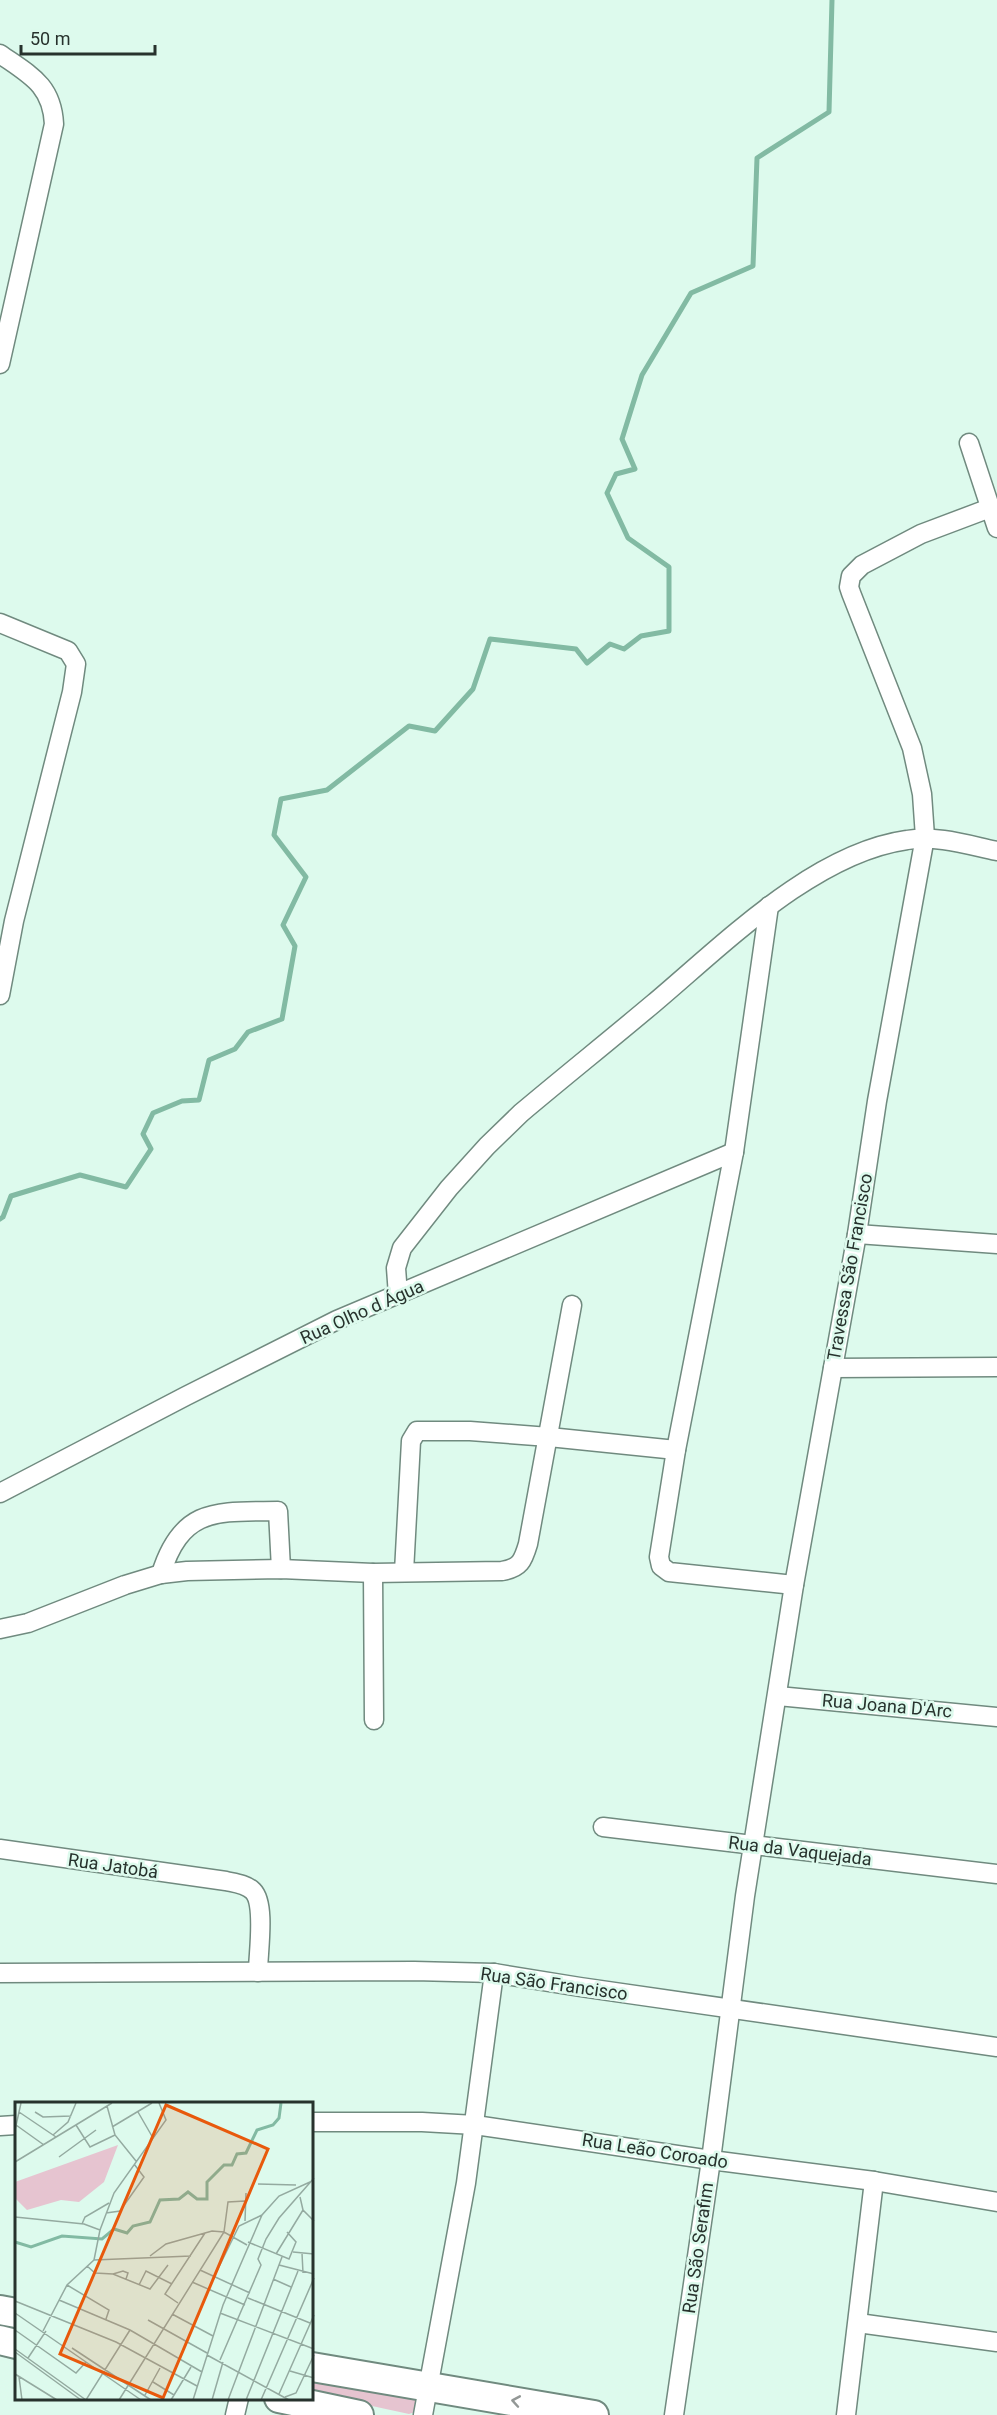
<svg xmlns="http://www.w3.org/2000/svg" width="997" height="2415" font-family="Roboto,sans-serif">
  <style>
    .green { fill: #e6c4d0 }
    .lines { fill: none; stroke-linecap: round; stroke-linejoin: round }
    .stream { stroke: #82baa3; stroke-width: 5 }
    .street-casing { stroke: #708a7f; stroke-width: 21 }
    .primary-casing { stroke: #708a7f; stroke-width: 32 }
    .street { stroke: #fff; stroke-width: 18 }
    .primary { stroke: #fff; stroke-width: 28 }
    .oneway { stroke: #939896 }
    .labels { text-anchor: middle; stroke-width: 5; stroke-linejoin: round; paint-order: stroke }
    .street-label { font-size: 18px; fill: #27322d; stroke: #ddfaed }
    .inset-river { fill: none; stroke: #82baa3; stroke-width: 3 }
    .inset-road { fill: none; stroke: #94aaa0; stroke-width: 1.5 }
    .view { fill: #e8590c; fill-opacity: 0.15; stroke: #e8590c; stroke-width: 3 }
    .inset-edge { fill: none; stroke: #27322d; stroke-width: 3 }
  </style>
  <rect width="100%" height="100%" fill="#ddfaed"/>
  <!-- green -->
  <polygon class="green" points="312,2372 420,2397 415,2412 409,2414 312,2393"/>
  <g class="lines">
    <!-- stream -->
    <polyline class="stream" points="0,1219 3,1217 11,1196 80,1175 126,1187 151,1149 143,1134 153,1113 182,1101 199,1100 209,1060 235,1049 248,1032 282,1019 295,946 283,925 306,877 274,835 281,799 327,790 409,726 435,731 473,689 490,639 576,649 587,663 610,644 624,649 641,636 669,631 669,567 628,538 607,493 616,474 635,469 622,439 642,375 691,293 753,266 757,158 829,112 832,0"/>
    <defs>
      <g id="street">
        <path d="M0,54C30,75 52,85 54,124L0,364"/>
        <polyline points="969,443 997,528"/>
        <polyline points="0,623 68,651 76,664 72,692 14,921 0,995"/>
        <polyline points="769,906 734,1152 676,1450 659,1557 661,1566 669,1572 794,1585"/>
        <polyline points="857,1234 997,1244"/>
        <path d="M398,1295L396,1268L402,1248L449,1188L487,1146L521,1113C565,1076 610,1040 654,1003C724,944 814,853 907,840C937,835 968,845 997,851"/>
        <polyline points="833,1368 997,1367"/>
        <polyline points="0,1493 186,1396 337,1320 734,1152"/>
        <polyline points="404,1572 411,1441 417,1431 470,1431 549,1437 676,1450"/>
        <polyline points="373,1573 374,1720"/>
        <path d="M161,1574C182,1506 218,1512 278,1511L281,1569"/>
        <path d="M0,1629L28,1623L125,1585L161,1574L187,1571L281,1569L373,1573L502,1571C520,1568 523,1561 528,1544L572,1305"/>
        <polyline points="778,1696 997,1717"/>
        <polyline points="603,1827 997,1874"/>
        <path d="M0,1849L226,1881C235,1883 246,1884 253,1891C266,1904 258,1953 258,1972"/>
        <polyline points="0,1973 414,1971 494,1973 580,1987 997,2047"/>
        <polyline points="312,2122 422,2122 475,2125 711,2160 874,2181 997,2202"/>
        <polyline points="0,2126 16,2125"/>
        <polyline points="858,2323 997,2342"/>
        <polyline points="235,2415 239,2398"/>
        <polyline points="423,2415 466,2183 494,1973"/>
        <polyline points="674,2415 711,2160 745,1896 794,1585 857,1234 877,1101 925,837 922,794 912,748 851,593 849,587 851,576 862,565 921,534 990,508"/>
        <polyline points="846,2415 874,2181"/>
      </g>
      <g id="primary">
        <polyline points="0,2310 16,2313"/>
        <polyline points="0,2340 16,2344"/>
        <polyline points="312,2367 594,2415"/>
        <polyline points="279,2398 359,2415"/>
      </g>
    </defs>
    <!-- street casing -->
    <use href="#street" class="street-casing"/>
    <!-- primary casing -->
    <use href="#primary" class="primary-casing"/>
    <!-- street -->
    <use href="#street" class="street"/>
    <!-- primary -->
    <use href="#primary" class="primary"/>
  </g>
  <!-- one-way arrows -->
  <defs><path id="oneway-chevron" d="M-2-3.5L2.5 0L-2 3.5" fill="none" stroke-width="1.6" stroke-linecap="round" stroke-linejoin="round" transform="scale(1.5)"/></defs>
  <use class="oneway" href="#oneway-chevron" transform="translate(516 2401) rotate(-170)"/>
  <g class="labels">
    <!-- street labels -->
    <g class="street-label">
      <text transform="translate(850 1267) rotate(-80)" y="6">Travessa São Francisco</text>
      <text transform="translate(362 1312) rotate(-24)" y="6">Rua Olho d Água</text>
      <text transform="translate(887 1706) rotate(5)" y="6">Rua Joana D'Arc</text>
      <text transform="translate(800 1851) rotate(7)" y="6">Rua da Vaquejada</text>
      <text transform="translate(113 1866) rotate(8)" y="6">Rua Jatobá</text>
      <text transform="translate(554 1984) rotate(8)" y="6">Rua São Francisco</text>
      <text transform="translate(655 2151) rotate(9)" y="6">Rua Leão Coroado</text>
      <text transform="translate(698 2248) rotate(-82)" y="6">Rua São Serafim</text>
    </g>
  </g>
  <!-- overview -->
  <g transform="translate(15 2102)">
    <rect width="298" height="298" fill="#ddfaed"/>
    <path d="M103,43L89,80L64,100L46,98L12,108L0,96V80Z" fill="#e6c4d0"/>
    <path class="inset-river" d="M0,140L16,145L47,134L87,137L99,127L112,131L118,124L135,120L145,98L164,97L173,90L182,97H192V80L209,63H217L222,52L231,51L242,28L258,23L264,16L266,1"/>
    <path class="inset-road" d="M92,4L100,33L121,59M4,10L41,35M20,10L28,15L56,14M123,10L138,36M1,23L29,43M61,23L75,45L100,33M97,25L137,1M0,28L6,1M38,33L53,20L61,1M44,55L81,28M0,60L97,1M243,82L281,83M285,95L288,108L299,119M91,111L105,109L129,75L119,62M0,115L69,122L85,128L79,158M230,119L231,91M67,122L70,115L94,101M85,128L99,91L151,18L144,1M233,140L274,157L281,140L272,130M278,150L299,152M287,151L288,171M261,152L288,108M135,154L151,142L197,129L209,130L232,143M264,163L299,172M72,164L80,171L98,172L135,187L153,163M185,168L235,191M98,172L108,169L113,171L111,177M199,175L224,124L247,113M258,177L276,185M177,180L230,203M52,183L94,208L91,217M124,183L131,169L157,182M233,196L295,221M44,198L115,228L187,270M0,199L101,240L182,284M163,201L150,192L190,131M0,211L126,298M205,211L299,247M157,212L198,234M133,218L192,251M0,228L61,271L71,260M28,229L52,183L79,158L176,154M57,246L136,298M0,247L71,298L115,228M0,250L66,298M192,253L274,298M13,256L31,229M205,258L246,163L243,157L251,137L264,116L299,76M275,269L299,276M0,272L42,298M4,275L7,298M138,280L159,293M264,292L299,213M130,293L145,266M270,295L281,291L299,253M104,298L209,130L213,100L230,99M156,298L176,265M178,298L208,203L247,113L264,94L295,80M197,298L208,260M213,298L267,155M231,298L283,169M246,298L299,176"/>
    <path class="view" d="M151,3L253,47L148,296L45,252Z"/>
    <rect width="298" height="298" class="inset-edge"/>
  </g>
  <!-- scale -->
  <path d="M21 45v9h134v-9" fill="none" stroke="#27322d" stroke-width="3"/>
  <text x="30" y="45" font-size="18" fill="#27322d" stroke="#ddfaed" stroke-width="4.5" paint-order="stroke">50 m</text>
</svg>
